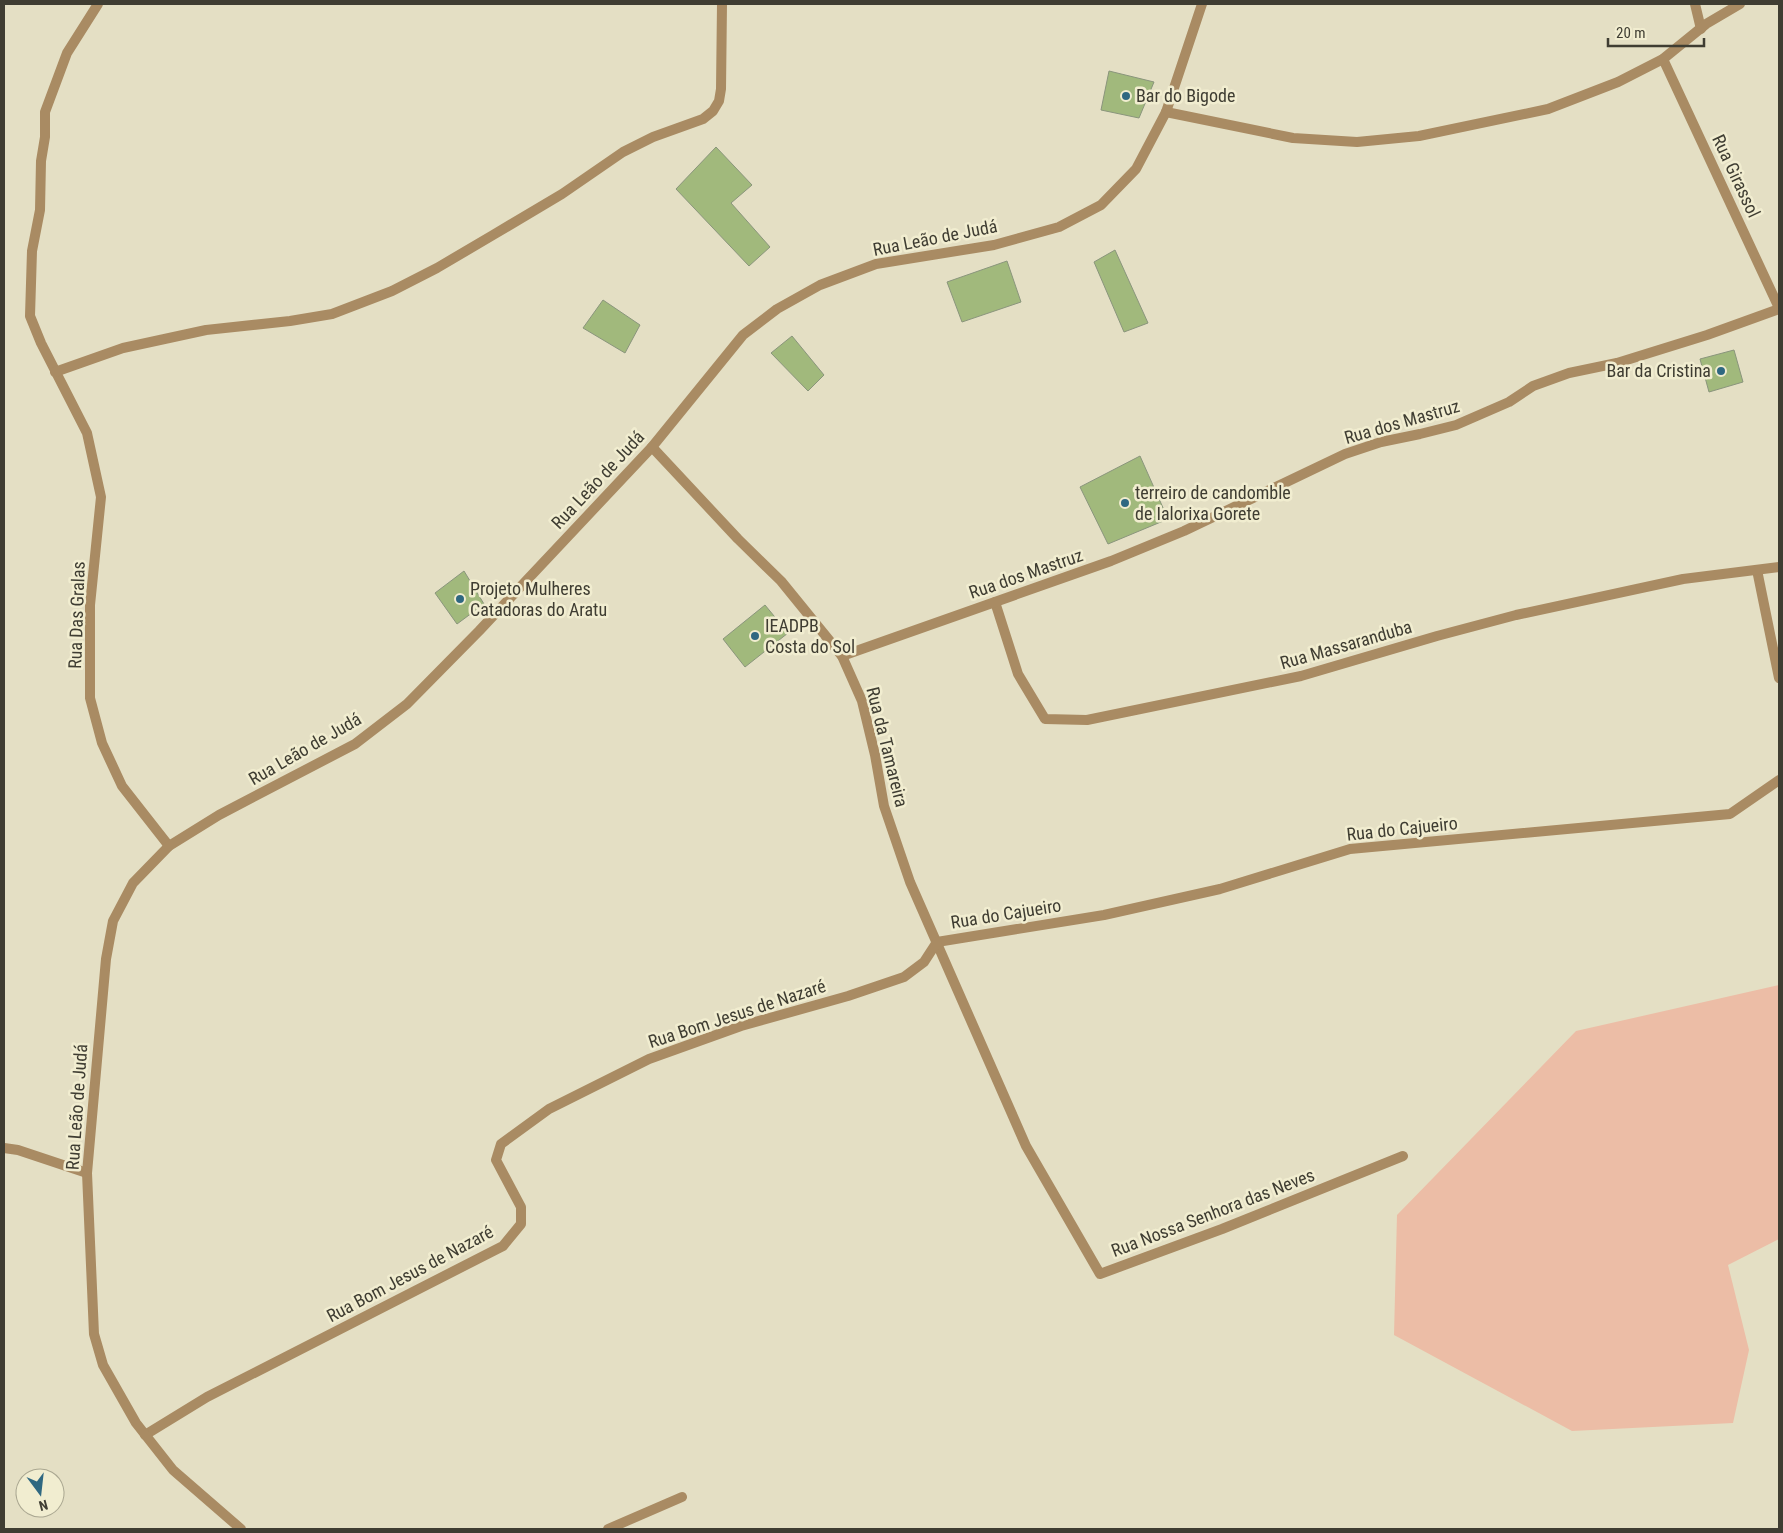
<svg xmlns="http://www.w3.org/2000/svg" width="1783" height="1533" font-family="'Roboto Condensed',sans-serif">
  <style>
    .green { fill: #ecbda6 }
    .building { fill: #a1b97c; stroke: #8a957c }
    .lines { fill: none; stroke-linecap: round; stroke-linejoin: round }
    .street { stroke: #a98b63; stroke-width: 10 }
    .poi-dot { fill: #2f6881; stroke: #f1edd0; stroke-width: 2 }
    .labels { text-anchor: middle; stroke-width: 5; stroke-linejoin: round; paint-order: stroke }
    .poi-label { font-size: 18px; fill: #3f3d32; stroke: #f1edd0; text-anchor: start }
    .street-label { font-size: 18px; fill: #3f3d32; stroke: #f1edd0 }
  </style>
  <rect width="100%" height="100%" fill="#e4dfc4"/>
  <!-- green -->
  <polygon class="green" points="1779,985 1779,1239 1728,1265 1749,1350 1733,1423 1572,1431 1394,1335 1397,1215 1576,1031"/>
  <!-- building -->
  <g class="building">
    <polygon points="1109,71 1154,82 1139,118 1101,110"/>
    <polygon points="716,147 752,185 731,203 770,247 749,266 676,189"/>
    <polygon points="1115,250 1148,323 1124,332 1094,262"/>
    <polygon points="1007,261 1021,302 962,322 947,282"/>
    <polygon points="603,300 640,325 625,353 583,328"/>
    <polygon points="792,336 824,375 808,391 771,353"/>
    <polygon points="1734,350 1743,382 1709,392 1700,359"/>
    <polygon points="1140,456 1168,519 1108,544 1080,487"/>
    <polygon points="464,571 484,604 457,624 435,593"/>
    <polygon points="765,605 788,633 745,667 723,639"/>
  </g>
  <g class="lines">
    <!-- street -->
    <g class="street">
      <polyline points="98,4 67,53 45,112 45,137 41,161 40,210 32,251 30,316 41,343 87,433 101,497 90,605 90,698 102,743 122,786 169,846"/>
      <polyline points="1695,4 1701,29"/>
      <polyline points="1663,59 1779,308"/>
      <polyline points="1166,112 1293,138 1357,142 1419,136 1548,109 1618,82 1663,59 1706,24 1740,4"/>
      <polyline points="55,372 123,348 206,330 290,321 332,314 392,291 437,268 493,235 562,194 623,152 653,137 703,119 713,111 719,101 721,89 722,4"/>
      <polyline points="652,447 738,539 781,581 842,656 862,701 875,755 884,806 910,882 1026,1146 1100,1274 1222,1229 1403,1156"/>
      <polyline points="1757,570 1779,678"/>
      <polyline points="995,602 1018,674 1045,719 1087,720 1301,676 1437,636 1516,615 1683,579 1779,567"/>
      <polyline points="842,656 1111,561 1184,531 1345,454 1381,442 1420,434 1456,425 1509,402 1533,386 1569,373 1617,363 1707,335 1779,309"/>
      <polyline points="937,942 1104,915 1220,889 1350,849 1730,814 1779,780"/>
      <polyline points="4,1148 18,1150 87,1173"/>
      <polyline points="145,1435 207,1397 503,1246 521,1224 521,1207 496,1160 501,1144 549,1109 649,1059 741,1026 848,996 904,977 924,962 937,942"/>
      <polyline points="241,1529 173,1470 136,1423 103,1365 94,1334 87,1173 106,959 113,921 133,883 169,846 219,815 355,744 407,704 479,631 652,447 743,335 777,309 820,285 876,264 994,245 1059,227 1101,205 1136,169 1166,112 1202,4"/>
      <polyline points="608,1529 682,1497"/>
    </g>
  </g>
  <!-- markers -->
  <g class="poi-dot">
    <circle cx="1126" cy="96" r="5"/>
    <circle cx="1721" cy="371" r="5"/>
    <circle cx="1125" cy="503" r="5"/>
    <circle cx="460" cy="599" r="5"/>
    <circle cx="755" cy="636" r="5"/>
  </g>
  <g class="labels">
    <!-- poi labels -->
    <g class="poi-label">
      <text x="1136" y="102">Bar do Bigode</text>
      <text x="1711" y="377" text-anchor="end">Bar da Cristina</text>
      <text x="1135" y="499">terreiro de candomble<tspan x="1135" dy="21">de Ialorixa Gorete</tspan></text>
      <text x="470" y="595">Projeto Mulheres<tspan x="470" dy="21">Catadoras do Aratu</tspan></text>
      <text x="765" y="632">IEADPB<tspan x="765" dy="21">Costa do Sol</tspan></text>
    </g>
    <!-- street labels -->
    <g class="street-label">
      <text transform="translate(1736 176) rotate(65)" y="6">Rua Girassol</text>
      <text transform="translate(935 238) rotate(-11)" y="6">Rua Leão de Judá</text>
      <text transform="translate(1402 422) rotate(-16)" y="6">Rua dos Mastruz</text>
      <text transform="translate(598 480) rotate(-47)" y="6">Rua Leão de Judá</text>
      <text transform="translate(1026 574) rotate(-19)" y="6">Rua dos Mastruz</text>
      <text transform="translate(77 615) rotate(-88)" y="6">Rua Das Gralas</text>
      <text transform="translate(1346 645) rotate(-16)" y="6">Rua Massaranduba</text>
      <text transform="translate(887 747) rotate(76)" y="6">Rua da Tamareira</text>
      <text transform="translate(305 749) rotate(-30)" y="6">Rua Leão de Judá</text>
      <text transform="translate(1402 829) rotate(-6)" y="6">Rua do Cajueiro</text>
      <text transform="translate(1006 914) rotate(-9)" y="6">Rua do Cajueiro</text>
      <text transform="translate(737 1014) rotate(-18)" y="6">Rua Bom Jesus de Nazaré</text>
      <text transform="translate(77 1107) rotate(-86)" y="6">Rua Leão de Judá</text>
      <text transform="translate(1213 1213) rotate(-21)" y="6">Rua Nossa Senhora das Neves</text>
      <text transform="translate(410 1274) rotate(-28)" y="6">Rua Bom Jesus de Nazaré</text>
    </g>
  </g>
  <!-- border -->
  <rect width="1783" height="1533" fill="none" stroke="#3f3d32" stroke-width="10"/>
  <!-- north arrow -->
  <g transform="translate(40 1493) rotate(165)"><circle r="24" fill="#f1edd0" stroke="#aaa791"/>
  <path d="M0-4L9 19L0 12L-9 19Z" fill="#2f6881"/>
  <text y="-8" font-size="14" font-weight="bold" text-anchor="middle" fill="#3f3d32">N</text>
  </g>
  <!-- scale -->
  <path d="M1608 38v8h96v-8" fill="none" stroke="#3f3d32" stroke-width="2.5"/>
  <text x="1616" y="38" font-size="15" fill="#3f3d32" stroke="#f1edd0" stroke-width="4" paint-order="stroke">20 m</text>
</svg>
